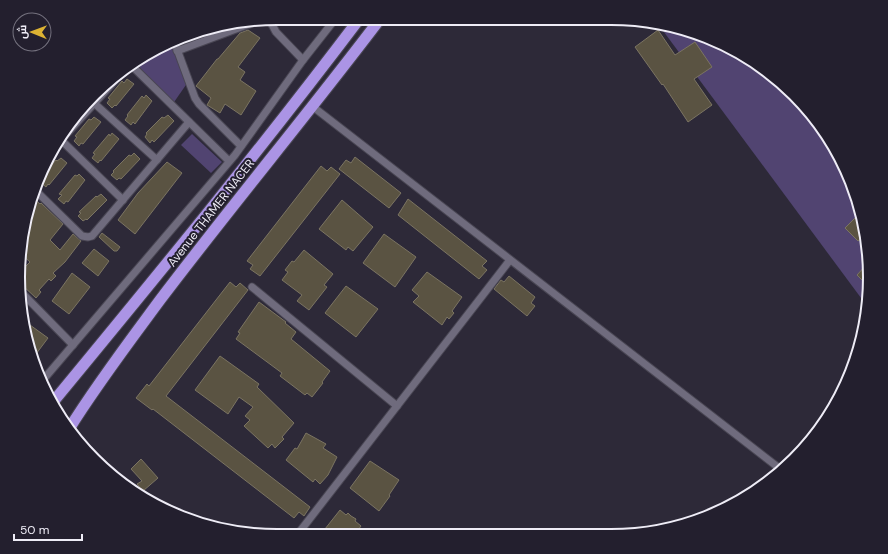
<svg xmlns="http://www.w3.org/2000/svg" width="888" height="554" font-family="'DM Sans',Cairo,sans-serif">
  <style>
    .green { fill: #514471 }
    .building { fill: #5a5342; stroke: #7b7462 }
    .lines { fill: none; stroke-linecap: round; stroke-linejoin: round }
    .minor-casing { stroke: #494653; stroke-width: 9 }
    .trunk-casing { stroke: #494653; stroke-width: 13 }
    .minor { stroke: #6f6b7d; stroke-width: 7 }
    .trunk { stroke: #ab94e5; stroke-width: 11 }
    .labels { text-anchor: middle; stroke-width: 4; stroke-linejoin: round; paint-order: stroke }
    .street-label { font-size: 12px; fill: #eeecf6; stroke: #231f2e }
    .rim { fill: none; stroke: #eeecf6; stroke-width: 2 }
  </style>
  <rect width="100%" height="100%" fill="#2d2938"/>
  <!-- green -->
  <g class="green">
    <polygon points="658,24 710,38 769,72 835,148 868,243 864,302"/>
    <polygon points="171,43 188,82 172,105 133,65 138,59"/>
    <polygon points="192,134 222,162 211,173 181,145"/>
  </g>
  <!-- building -->
  <g class="building">
    <polygon points="248,30 260,38 238,67 245,72 240,80 256,91 241,115 225,104 220,113 207,105 211,98 196,86 217,59 218,59 240,33"/>
    <polygon points="658,30 675,55 695,42 712,67 694,79 712,105 688,122 663,84 662,85 635,47"/>
    <polygon points="127,79 134,84 116,106 115,105 112,108 107,103 110,99 108,98 122,81 124,83"/>
    <polygon points="146,95 152,101 135,124 133,122 131,125 125,120 128,116 127,115 142,96 144,98"/>
    <polygon points="168,115 174,121 154,142 152,140 150,143 145,137 147,134 146,133 162,117 164,118"/>
    <polygon points="94,117 101,122 83,144 81,143 79,146 74,141 77,137 75,136 89,119 91,120"/>
    <polygon points="112,133 119,139 101,161 100,160 98,163 92,158 95,154 93,153 109,134 110,136"/>
    <polygon points="134,153 140,159 121,179 119,178 117,180 111,175 114,172 113,171 129,155 131,156"/>
    <polygon points="355,157 401,193 389,208 339,169 346,160 351,163"/>
    <polygon points="61,158 67,163 49,185 48,184 46,187 40,182 43,178 41,177 56,160 57,161"/>
    <polygon points="167,162 182,173 135,234 118,220 138,193"/>
    <polygon points="321,166 327,171 331,167 340,174 260,276 250,269 253,265 247,261"/>
    <polygon points="79,174 85,180 68,202 66,201 64,204 58,199 62,195 59,194 75,175 77,176"/>
    <polygon points="101,194 107,200 87,220 86,219 83,221 78,216 81,213 79,212 96,196 97,197"/>
    <polygon points="31,196 40,204 41,203 63,224 50,240 60,250 73,234 81,241 65,262 53,273 56,276 51,281 49,279 39,290 41,292 36,298 21,284 20,272 30,262 20,253"/>
    <polygon points="408,199 487,261 482,266 487,270 479,279 398,215"/>
    <polygon points="342,200 373,227 353,251 348,247 346,250 319,229"/>
    <polygon points="858,215 865,235 858,241 845,228"/>
    <polygon points="102,233 120,247 117,251 114,251 99,237"/>
    <polygon points="384,234 416,257 395,287 363,263"/>
    <polygon points="94,249 109,261 98,276 82,263"/>
    <polygon points="304,250 333,274 324,285 327,287 309,310 297,301 302,295 282,280 288,272 285,270 292,261 294,262"/>
    <polygon points="866,265 866,274 865,283 857,275"/>
    <polygon points="427,272 462,297 452,311 454,313 449,319 447,317 442,325 413,302 419,296 412,290"/>
    <polygon points="72,273 90,287 69,314 52,301"/>
    <polygon points="509,276 535,297 531,303 535,306 527,316 494,289 501,280 504,282"/>
    <polygon points="230,282 236,287 240,283 248,290 166,396 310,507 304,516 299,512 294,518 153,409 152,410 136,398 147,384 149,386"/>
    <polygon points="346,286 378,309 356,337 325,313"/>
    <polygon points="259,302 286,322 285,323 296,332 291,339 330,371 322,382 323,383 312,397 307,393 305,395 280,376 282,373 236,339 240,333 238,332"/>
    <polygon points="30,325 48,338 33,358 27,344 26,331"/>
    <polygon points="220,356 259,384 257,387 294,423 282,437 284,439 275,448 272,444 268,448 244,426 250,420 245,416 253,407 239,397 228,414 195,390"/>
    <polygon points="306,433 326,444 323,448 337,457 328,475 320,484 315,479 313,482 286,460 295,448 297,449"/>
    <polygon points="141,459 158,478 143,491 137,484 142,481 131,469"/>
    <polygon points="370,461 399,480 389,495 390,496 379,511 350,488"/>
    <polygon points="340,510 346,515 348,513 351,516 356,519 355,521 361,526 355,534 321,534"/>
  </g>
  <g class="lines">
    <defs>
      <g id="minor">
        <polyline points="269,19 276,32 303,60"/>
        <polyline points="174,41 195,98 199,104 241,146"/>
        <polyline points="177,51 255,22"/>
        <polyline points="130,64 229,161"/>
        <polyline points="94,103 157,160"/>
        <polyline points="312,106 779,468"/>
        <polyline points="61,140 130,64"/>
        <polyline points="61,140 123,200"/>
        <polyline points="34,189 82,236 88,237 92,236 189,122"/>
        <polyline points="252,287 397,406"/>
        <polyline points="22,293 73,345"/>
        <polyline points="43,380 235,155 303,60 336,18"/>
        <polyline points="301,530 510,260"/>
      </g>
      <g id="trunk">
        <path d="M53,402C157,276 261,149 360,18"/>
        <path d="M69,429C97,384 129,342 160,300C232,205 308,114 380,19"/>
      </g>
    </defs>
    <!-- minor casing -->
    <use href="#minor" class="minor-casing"/>
    <!-- trunk casing -->
    <use href="#trunk" class="trunk-casing"/>
    <!-- minor -->
    <use href="#minor" class="minor"/>
    <!-- trunk -->
    <use href="#trunk" class="trunk"/>
  </g>
  <g class="labels">
    <!-- street labels -->
    <g class="street-label">
      <text transform="translate(211 213) rotate(-52)" y="4">Avenue THAMER NACER</text>
    </g>
  </g>
  <!-- crop -->
  <path d="M0 0H888V554H0ZM277 25H611A252 252 0 0 1 863 277V277A252 252 0 0 1 611 529H277A252 252 0 0 1 25 277V277A252 252 0 0 1 277 25Z" fill="#231f2e" fill-rule="evenodd"/>
  <path class="rim" d="M277 25H611A252 252 0 0 1 863 277V277A252 252 0 0 1 611 529H277A252 252 0 0 1 25 277V277A252 252 0 0 1 277 25Z"/>
  <!-- north arrow -->
  <g transform="translate(32 32) rotate(271)"><circle r="19" fill="#231f2e" stroke="#74717e"/>
  <path d="M0-3L7 15L0 10L-7 15Z" fill="#dcb233"/>
  <text y="-6" font-size="11" font-weight="bold" text-anchor="middle" fill="#eeecf6">ش</text>
  </g>
  <!-- scale -->
  <path d="M14 534v6h68v-6" fill="none" stroke="#eeecf6" stroke-width="2"/>
  <text x="20" y="534" font-size="12" fill="#eeecf6" stroke="#231f2e" stroke-width="3" paint-order="stroke">50 m</text>
</svg>
